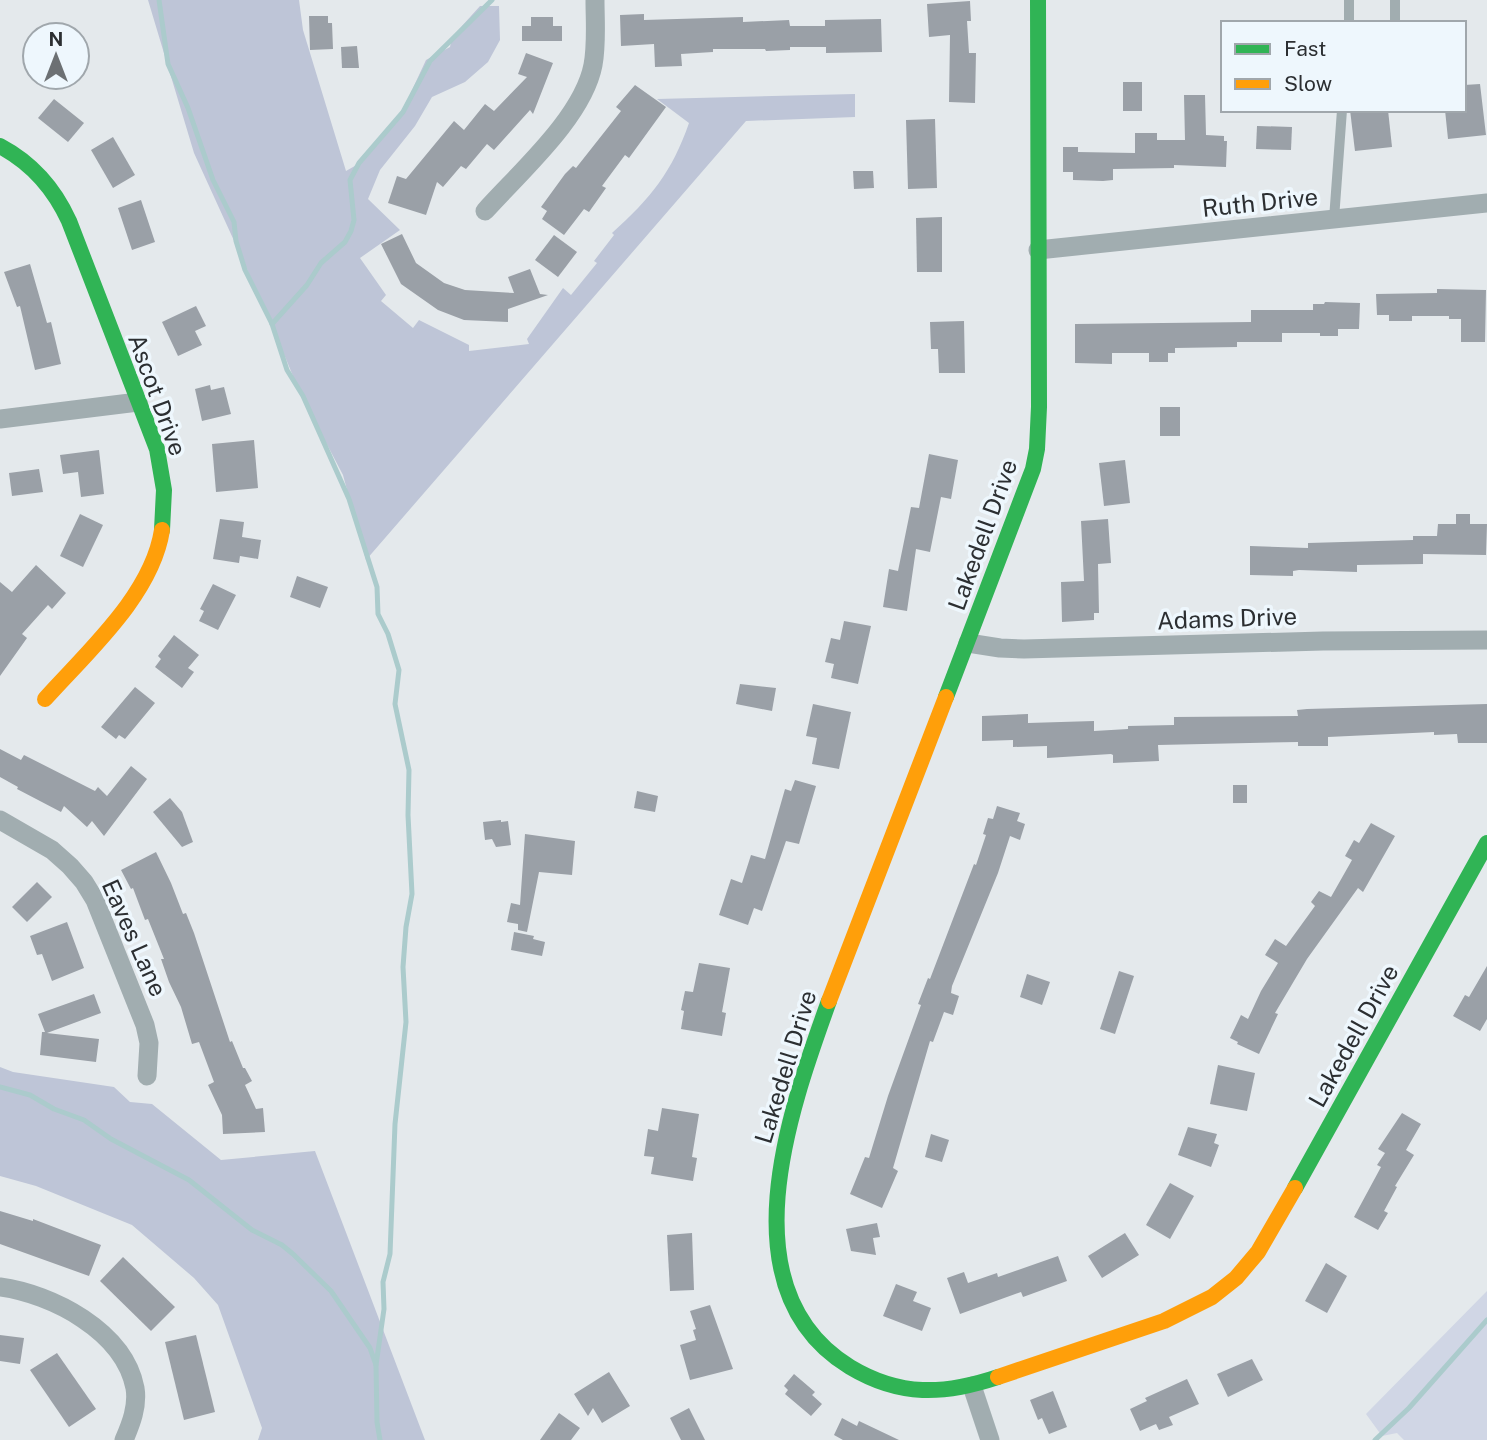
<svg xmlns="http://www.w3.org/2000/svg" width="1487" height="1440" font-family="'Public Sans',sans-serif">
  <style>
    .green { fill: #d0d6e5 }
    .forest { fill: #bec5d7 }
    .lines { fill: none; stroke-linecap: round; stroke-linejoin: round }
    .stream { stroke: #abcbcc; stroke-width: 5 }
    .building { fill: #9aa0a7 }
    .lane { stroke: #a1adb0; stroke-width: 10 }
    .street { stroke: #a1adb0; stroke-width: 19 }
    .fast { stroke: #30b455; stroke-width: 16 }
    .slow { stroke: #ff9f0a; stroke-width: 16 }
    .labels { text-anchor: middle; stroke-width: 7; stroke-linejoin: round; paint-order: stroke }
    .street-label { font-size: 24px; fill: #2c2f32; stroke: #eef7fd }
  </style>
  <rect width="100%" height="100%" fill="#e4e9ec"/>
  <!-- green -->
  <polygon class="green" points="1487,1291 1487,1440 1404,1440 1397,1433 1382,1436 1366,1414"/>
  <!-- forest -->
  <g class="forest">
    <path d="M148,0H299L303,30L346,171L360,163L400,116L426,60L450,47L452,37L480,6H499L500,40L488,62L465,82L432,97L415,126L380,170L368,199L400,230L360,258L386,295L381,301L413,328L419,320L469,345V351L529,344L527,339L563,288L571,295L597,263L594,261L614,235L612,233C651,198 672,172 689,123L657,99L855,94V117L746,121L366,560L343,475L300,393L267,313L194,153Z"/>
    <polygon points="0,1067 13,1072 114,1087 130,1102 152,1104 221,1160 315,1151 425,1440 258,1440 262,1428 218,1305 194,1278 132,1225 36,1186 0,1176"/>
  </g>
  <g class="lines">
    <!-- stream -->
    <g class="stream">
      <polyline points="159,0 168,64 188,108 213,180 234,222 236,241 245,270 272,324 287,370 303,396 349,499 377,587 378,614 388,634 399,670 395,704 409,770 408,815 412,894 406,927 403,967 406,1022 395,1124 390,1254 383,1282 384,1309 376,1365"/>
      <polyline points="272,324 307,285 321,263 345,242 351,231 354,220 350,180 359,163 403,112 430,61 492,0"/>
      <polyline points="0,1087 30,1095 54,1109 84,1120 111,1139 189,1180 252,1230 282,1245 293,1254 331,1291 370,1348 376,1365 377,1422 380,1440"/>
      <polyline points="1375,1440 1409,1408 1487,1320"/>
    </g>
  </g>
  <!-- building -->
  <g class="building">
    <polygon points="970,1 971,21 967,21 969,53 976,53 975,103 949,102 950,35 929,37 927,4"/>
    <polygon points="644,14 644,20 743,17 743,22 789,20 790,26 825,26 825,20 881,19 882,52 826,53 826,47 790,47 790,50 766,51 765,49 713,49 713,52 681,54 682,66 655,67 654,44 621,46 620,15"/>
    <polygon points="309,16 328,16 328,23 332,23 333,49 310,50"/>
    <polygon points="531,17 553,17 553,26 562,26 562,41 522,41 522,26 531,26"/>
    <polygon points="357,46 359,68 342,68 341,47"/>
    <polygon points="526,53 553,63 533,114 530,110 494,150 487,144 466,169 461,166 443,187 437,182 426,215 388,203 397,176 406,179 454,121 464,130 485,104 494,111 527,77 518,74"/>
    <rect x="1123" y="82" width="19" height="29"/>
    <polygon points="1480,84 1486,135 1448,139 1445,110 1464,110 1464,85"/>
    <polygon points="635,85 666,107 629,158 625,155 602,186 606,188 589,212 584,209 564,235 542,219 547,211 541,207 565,174 573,166 576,168 621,111 616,107"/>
    <polygon points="1184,95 1205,95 1206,135 1224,136 1224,141 1227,141 1226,167 1174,165 1174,168 1113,169 1113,180 1103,181 1073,180 1073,172 1063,172 1063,147 1078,147 1078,152 1135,153 1135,133 1157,133 1157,140 1185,140"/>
    <polygon points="54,99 84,123 68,142 38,118"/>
    <polygon points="1350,110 1388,110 1392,147 1355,151"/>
    <polygon points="935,119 937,188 908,189 906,120"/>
    <polygon points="1257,126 1292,127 1291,150 1256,149"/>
    <polygon points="113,137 135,175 113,188 91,150"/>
    <polygon points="853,171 873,171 874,188 854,189"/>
    <polygon points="141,200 155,242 132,250 118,208"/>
    <polygon points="942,217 942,272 917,272 916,218"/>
    <polygon points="402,234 416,263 444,283 465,290 514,293 508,277 530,269 540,294 548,295 508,309 508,322 464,320 438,310 401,284 381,244"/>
    <polygon points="554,235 577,252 558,277 535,260"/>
    <polygon points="30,264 47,323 51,322 61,364 35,370 20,306 17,307 4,272"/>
    <polygon points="1437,289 1486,290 1485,342 1461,342 1461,319 1449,319 1449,316 1412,316 1412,321 1389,321 1389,315 1377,315 1376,294 1437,293"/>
    <polygon points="1325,302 1360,303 1359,329 1338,329 1338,336 1320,336 1320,333 1282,333 1282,342 1237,342 1237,347 1175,348 1175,353 1168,353 1168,362 1149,362 1149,353 1112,353 1112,364 1075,363 1075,324 1251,322 1251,310 1313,310 1313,304 1324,304"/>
    <polygon points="196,306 206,326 195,331 202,345 178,356 162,322"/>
    <polygon points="964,321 965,373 939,373 938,349 931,349 930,322"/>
    <polygon points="210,385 211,390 224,387 231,414 202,421 195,389"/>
    <rect x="1160" y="407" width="20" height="29"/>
    <polygon points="254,440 258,488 216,492 212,444"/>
    <polygon points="99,450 104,494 81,497 78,472 63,474 60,455"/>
    <polygon points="929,454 958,460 951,499 941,497 930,552 916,549 907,611 883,607 889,569 898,571 911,507 919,508"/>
    <polygon points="1125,460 1130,503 1104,506 1099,463"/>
    <polygon points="39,469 43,492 12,496 9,473"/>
    <polygon points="80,514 103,525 83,567 60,556"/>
    <polygon points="1456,514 1470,514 1470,524 1487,524 1486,555 1423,554 1423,564 1357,565 1357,572 1299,570 1293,571 1293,576 1250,575 1250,546 1308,548 1308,543 1413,540 1413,536 1437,536 1438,524 1456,524"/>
    <polygon points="220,519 244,522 242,537 261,540 258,559 240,556 239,563 213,559"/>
    <polygon points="1108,519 1111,563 1098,564 1099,613 1094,613 1094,620 1062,622 1061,582 1084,581 1081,521"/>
    <polygon points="36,565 66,593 52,609 48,605 22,634 27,638 0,676 0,582 12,592"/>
    <polygon points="297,576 328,587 320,608 290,597"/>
    <polygon points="213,584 236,595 218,630 199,621 204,611 200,609"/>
    <polygon points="844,621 871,626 858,684 831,678 834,664 825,662 831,638 840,640"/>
    <polygon points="174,635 199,655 188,668 194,672 182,688 155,667 161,659 158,656"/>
    <polygon points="740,684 776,688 772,711 736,704"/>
    <polygon points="135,687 155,703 125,739 119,735 116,739 101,727"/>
    <polygon points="813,704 851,712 839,769 812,764 817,738 806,736"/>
    <polygon points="1487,704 1487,743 1458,743 1457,734 1434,735 1434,732 1328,737 1328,746 1298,746 1298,742 1158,745 1159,761 1113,763 1113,755 1111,754 1047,758 1047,746 1013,747 1013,740 982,741 982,716 1028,714 1028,723 1094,721 1094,731 1128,729 1128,726 1174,725 1174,717 1298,716 1297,710 1307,709"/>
    <polygon points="0,749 21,760 24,755 95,791 98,787 107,796 131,766 147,779 104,836 92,821 87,827 64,806 61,812 17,789 18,787 0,777"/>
    <polygon points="795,780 816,786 799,844 786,841 762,911 754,908 748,925 719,915 731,879 742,883 751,855 765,859 785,789 791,791"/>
    <rect x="1233" y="785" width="14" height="18"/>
    <polygon points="637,791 658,796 655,812 634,808"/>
    <polygon points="170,798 182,812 193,842 182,847 153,812"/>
    <polygon points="997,806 1020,813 1017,821 1025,824 1020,840 1010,836 998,873 952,986 951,993 959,996 953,1015 944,1012 933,1042 930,1041 893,1168 898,1171 882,1208 850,1194 865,1157 869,1158 888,1096 921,1005 918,1004 928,978 930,979 974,864 976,865 986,835 983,834 988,818 993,819"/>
    <polygon points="501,820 501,822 508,821 511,845 496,847 492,839 485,840 483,822"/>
    <polygon points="1371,823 1395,836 1363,892 1358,888 1307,959 1275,1013 1278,1014 1259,1054 1237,1044 1238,1042 1230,1038 1241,1015 1248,1019 1261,991 1278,963 1265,955 1275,939 1286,946 1315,906 1311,902 1319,891 1331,897 1352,860 1345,856 1354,840 1359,843"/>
    <polygon points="525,834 575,841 572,875 539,872 527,932 518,930 518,924 507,922 511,903 520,905"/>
    <polygon points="156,852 171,883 183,914 186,913 194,933 230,1042 232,1041 243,1068 245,1068 252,1081 245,1085 256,1109 263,1108 265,1132 223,1134 222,1115 208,1085 214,1082 199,1042 192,1044 181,1007 169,982 161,959 164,959 148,919 145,920 133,888 131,889 121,870"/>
    <polygon points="37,882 52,897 27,922 12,907"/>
    <polygon points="67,922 84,968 52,981 42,954 37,955 30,936"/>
    <polygon points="514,932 534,936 533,939 545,942 542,956 511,950"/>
    <polygon points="699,963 730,968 722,1012 726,1013 722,1036 681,1029 684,1011 681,1010 685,991 693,992"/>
    <polygon points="1487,966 1487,1019 1480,1031 1453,1016 1465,995 1469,997"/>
    <polygon points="1119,971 1134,976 1115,1034 1100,1029"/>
    <polygon points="1027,974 1050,982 1042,1005 1020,997"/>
    <polygon points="94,994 101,1013 47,1033 99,1039 96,1062 40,1055 42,1032 45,1032 38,1014"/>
    <polygon points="1218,1065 1255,1073 1247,1111 1210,1104"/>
    <polygon points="662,1108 699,1114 692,1157 697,1158 693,1181 651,1174 654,1157 644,1156 648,1129 658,1131"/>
    <polygon points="1402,1113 1421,1124 1406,1150 1414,1155 1395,1186 1397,1187 1384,1211 1388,1213 1378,1230 1354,1217 1381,1167 1377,1165 1385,1153 1378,1149"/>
    <polygon points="1188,1127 1217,1134 1214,1143 1219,1145 1211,1167 1178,1155"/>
    <polygon points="931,1134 949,1140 942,1162 925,1157"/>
    <polygon points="1170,1183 1194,1196 1170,1239 1146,1225"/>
    <polygon points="0,1211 33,1221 33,1219 101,1245 89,1276 0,1244"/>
    <polygon points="877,1223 880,1237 873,1238 876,1255 851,1251 846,1229"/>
    <polygon points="692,1233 694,1290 670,1291 667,1235"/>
    <polygon points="1125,1233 1139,1255 1102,1278 1088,1256"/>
    <polygon points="1058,1256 1067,1281 1023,1297 1021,1292 960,1314 947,1278 964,1272 968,1283 997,1273 998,1277"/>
    <polygon points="123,1257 175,1307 151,1331 100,1281"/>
    <polygon points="1326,1263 1347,1276 1327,1313 1305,1301"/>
    <polygon points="896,1284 917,1292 913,1301 931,1308 922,1331 883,1316"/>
    <polygon points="710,1305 733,1369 690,1380 680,1345 696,1340 693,1330 696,1329 690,1311"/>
    <polygon points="0,1335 24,1338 20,1364 0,1361"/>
    <polygon points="196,1335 215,1412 184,1420 165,1342"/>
    <polygon points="57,1353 96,1409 69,1427 30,1370"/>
    <polygon points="1252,1359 1263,1380 1228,1397 1217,1374"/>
    <polygon points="609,1372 630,1406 602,1423 593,1408 588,1416 574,1394"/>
    <polygon points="794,1374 815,1392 812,1395 822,1404 811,1416 785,1394 788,1390 784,1386"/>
    <polygon points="1187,1379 1199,1404 1169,1417 1173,1425 1159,1430 1156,1424 1140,1431 1130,1409 1147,1401 1145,1398"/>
    <polygon points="1053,1391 1067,1427 1049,1434 1042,1418 1038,1420 1030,1400"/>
    <polygon points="689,1408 705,1440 681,1440 670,1418"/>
    <polygon points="559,1413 580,1428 571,1440 540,1440"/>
    <polygon points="842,1418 857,1426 859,1421 899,1440 843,1440 834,1435"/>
  </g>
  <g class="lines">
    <!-- lane -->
    <g class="lane">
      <polyline points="1349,0 1349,23"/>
      <polyline points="1395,0 1395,23"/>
      <polyline points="1334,219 1342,110"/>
    </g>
    <!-- street -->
    <g class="street">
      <path d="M485,211C520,172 583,117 593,65C597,44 595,21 595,0"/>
      <polyline points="1038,250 1487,203"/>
      <polyline points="0,419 138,402"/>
      <polyline points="968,643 1000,648 1024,649 1323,641 1487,640"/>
      <polyline points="0,820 52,850 70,866 84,882 95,900 145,1025 149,1043 147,1076"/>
      <path d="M0,1287C52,1294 124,1331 135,1388C138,1406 131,1424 124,1440"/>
      <polyline points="972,1386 990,1440"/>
    </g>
    <!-- fast -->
    <g class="fast">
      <path d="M0,146C32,163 54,188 69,221L157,449L164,490L162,530"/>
      <polyline points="946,697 1033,469 1037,449 1039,407 1038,0"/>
      <path d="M829,1001C790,1109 724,1290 850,1367C900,1397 944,1395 998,1377"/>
      <polyline points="1295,1188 1487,843"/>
    </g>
    <!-- slow -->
    <g class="slow">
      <path d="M45,699C87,652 152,595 162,530"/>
      <polyline points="829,1001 946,697"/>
      <polyline points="998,1377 1164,1321 1212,1297 1236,1278 1258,1252 1295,1188"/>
    </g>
  </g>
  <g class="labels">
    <!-- street labels -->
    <g class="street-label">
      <text transform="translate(1260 203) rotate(-6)" y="8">Ruth Drive</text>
      <text transform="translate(157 395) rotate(70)" y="8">Ascot Drive</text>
      <text transform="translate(983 535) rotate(-70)" y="8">Lakedell Drive</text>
      <text transform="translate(1227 619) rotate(-2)" y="8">Adams Drive</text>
      <text transform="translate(134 938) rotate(66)" y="8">Eaves Lane</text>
      <text transform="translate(1354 1036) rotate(-61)" y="8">Lakedell Drive</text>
      <text transform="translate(786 1067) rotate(-73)" y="8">Lakedell Drive</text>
    </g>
  </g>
  <!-- legend -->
  <rect x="1221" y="21" width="245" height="91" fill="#eef7fd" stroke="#a0a7ac" stroke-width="2"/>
  <rect x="1235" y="44" width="35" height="10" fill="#30b455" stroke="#a0a7ac" stroke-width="2"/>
  <text x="1284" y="56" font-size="21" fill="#2c2f32">Fast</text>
  <rect x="1235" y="79" width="35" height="10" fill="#ff9f0a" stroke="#a0a7ac" stroke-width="2"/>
  <text x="1284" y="91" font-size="21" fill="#2c2f32">Slow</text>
  <!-- north arrow -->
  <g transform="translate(56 56)"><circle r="33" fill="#eef7fd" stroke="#a0a7ac" stroke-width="2"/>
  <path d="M0-5L12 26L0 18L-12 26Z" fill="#6c7073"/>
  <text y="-10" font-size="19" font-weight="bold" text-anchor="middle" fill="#2c2f32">N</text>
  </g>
</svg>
